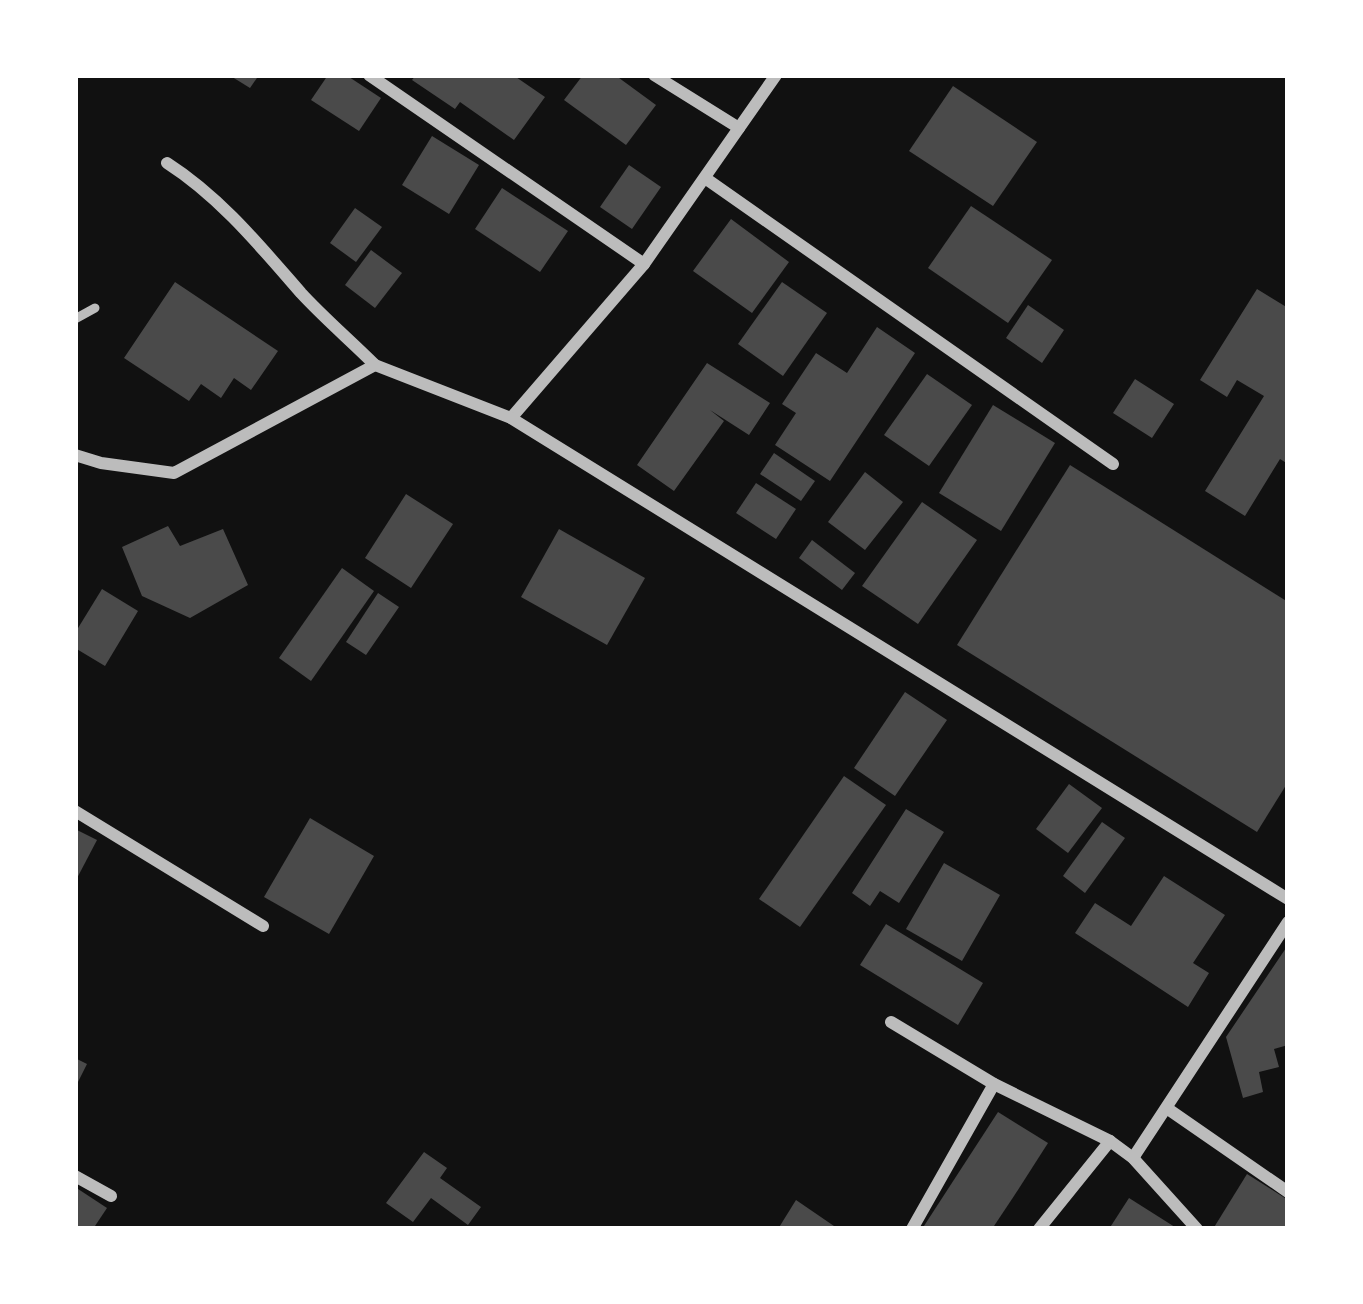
<svg xmlns="http://www.w3.org/2000/svg" width="1363" height="1304" font-family="'Nunito Sans',sans-serif">
  <style>
    .building { fill: #4a4a4a }
    .lines { fill: none; stroke-linecap: round; stroke-linejoin: round }
    .service { stroke: #bcbcbc; stroke-width: 9 }
    .minor { stroke: #bcbcbc; stroke-width: 12 }
  </style>
  <rect width="100%" height="100%" fill="#111"/>
  <!-- building -->
  <g class="building">
    <polygon points="229,75 259,75 250,88"/>
    <polygon points="328,75 346,75 381,98 359,131 311,100"/>
    <polygon points="416,75 513,75 545,97 514,140 460,102 455,109 412,80"/>
    <polygon points="583,75 615,75 656,105 626,145 564,100"/>
    <polygon points="953,86 1037,142 993,206 909,151"/>
    <polygon points="432,136 479,165 449,214 402,185"/>
    <polygon points="629,165 661,187 632,229 600,207"/>
    <polygon points="502,188 568,231 540,272 475,229"/>
    <polygon points="971,206 1052,260 1008,323 928,268"/>
    <polygon points="355,208 382,227 356,262 330,243"/>
    <polygon points="731,219 789,262 752,313 693,271"/>
    <polygon points="371,250 402,273 375,308 345,285"/>
    <polygon points="175,282 278,351 251,390 234,378 221,398 201,384 189,401 124,358"/>
    <polygon points="782,282 827,313 783,376 738,344"/>
    <polygon points="1257,289 1288,308 1288,464 1280,459 1245,516 1205,491 1264,396 1237,380 1227,397 1200,380"/>
    <polygon points="1028,305 1064,330 1042,363 1006,338"/>
    <polygon points="877,327 915,353 830,481 775,445 796,413 782,404 816,353 847,373"/>
    <polygon points="707,363 770,403 749,435 710,410 724,421 674,491 637,465"/>
    <polygon points="927,374 972,405 929,466 884,435"/>
    <polygon points="1135,379 1174,404 1152,438 1113,413"/>
    <polygon points="993,405 1055,443 1001,531 939,493"/>
    <polygon points="774,453 815,481 801,501 760,474"/>
    <polygon points="1070,465 1288,602 1288,782 1257,832 957,645"/>
    <polygon points="865,472 903,502 865,550 828,522"/>
    <polygon points="756,483 796,509 776,539 736,513"/>
    <polygon points="406,494 453,524 411,588 365,558"/>
    <polygon points="922,502 977,540 918,624 862,586"/>
    <polygon points="168,526 180,546 223,529 248,585 190,618 142,596 122,547"/>
    <polygon points="559,529 645,578 607,645 521,597"/>
    <polygon points="812,540 855,573 842,590 799,558"/>
    <polygon points="342,568 374,591 311,681 279,658"/>
    <polygon points="102,589 138,611 105,666 75,648 75,633"/>
    <polygon points="378,593 399,607 366,655 346,642"/>
    <polygon points="905,692 947,720 895,796 854,768"/>
    <polygon points="844,776 886,805 800,927 759,899"/>
    <polygon points="1069,784 1102,808 1068,853 1036,829"/>
    <polygon points="906,809 944,832 899,903 880,891 870,906 852,893"/>
    <polygon points="310,818 374,856 329,934 264,897"/>
    <polygon points="1102,822 1125,838 1085,893 1063,876"/>
    <polygon points="75,829 97,840 75,882"/>
    <polygon points="944,863 1000,895 962,961 906,929"/>
    <polygon points="1164,876 1225,915 1193,963 1209,973 1188,1007 1075,933 1095,903 1131,926"/>
    <polygon points="886,924 983,983 958,1025 860,965"/>
    <polygon points="1288,945 1288,1045 1274,1049 1279,1067 1259,1072 1263,1092 1243,1098 1226,1037"/>
    <polygon points="75,1058 87,1064 75,1088"/>
    <polygon points="998,1112 1048,1143 1014,1196 992,1229 922,1229"/>
    <polygon points="424,1152 447,1168 440,1178 481,1207 468,1225 431,1198 413,1222 386,1203"/>
    <polygon points="1247,1174 1288,1200 1288,1229 1213,1229"/>
    <polygon points="75,1187 107,1208 93,1229 75,1229"/>
    <polygon points="1129,1198 1178,1229 1109,1229"/>
    <polygon points="796,1200 834,1226 832,1229 778,1229"/>
  </g>
  <g class="lines">
    <!-- service -->
    <polyline class="service" points="75,319 95,308"/>
    <!-- minor -->
    <g class="minor">
      <polyline points="369,75 644,264"/>
      <polyline points="654,75 739,128"/>
      <path d="M167,163C220,197 260,246 301,293C324,318 351,341 375,365"/>
      <polyline points="705,178 1113,464"/>
      <polyline points="511,418 644,264 776,75"/>
      <polyline points="75,455 101,463 174,473 375,365 511,418 1288,899"/>
      <polyline points="75,811 263,926"/>
      <polyline points="891,1022 994,1084 1110,1141 1133,1158 1197,1229"/>
      <polyline points="1168,1109 1288,1192"/>
      <polyline points="1133,1158 1288,922"/>
      <polyline points="75,1176 111,1196"/>
      <polyline points="912,1229 994,1084"/>
      <polyline points="1039,1229 1110,1141"/>
    </g>
  </g>
  <!-- border -->
  <rect width="1363" height="1304" fill="none" stroke="#ffffff" stroke-width="156"/>
</svg>
